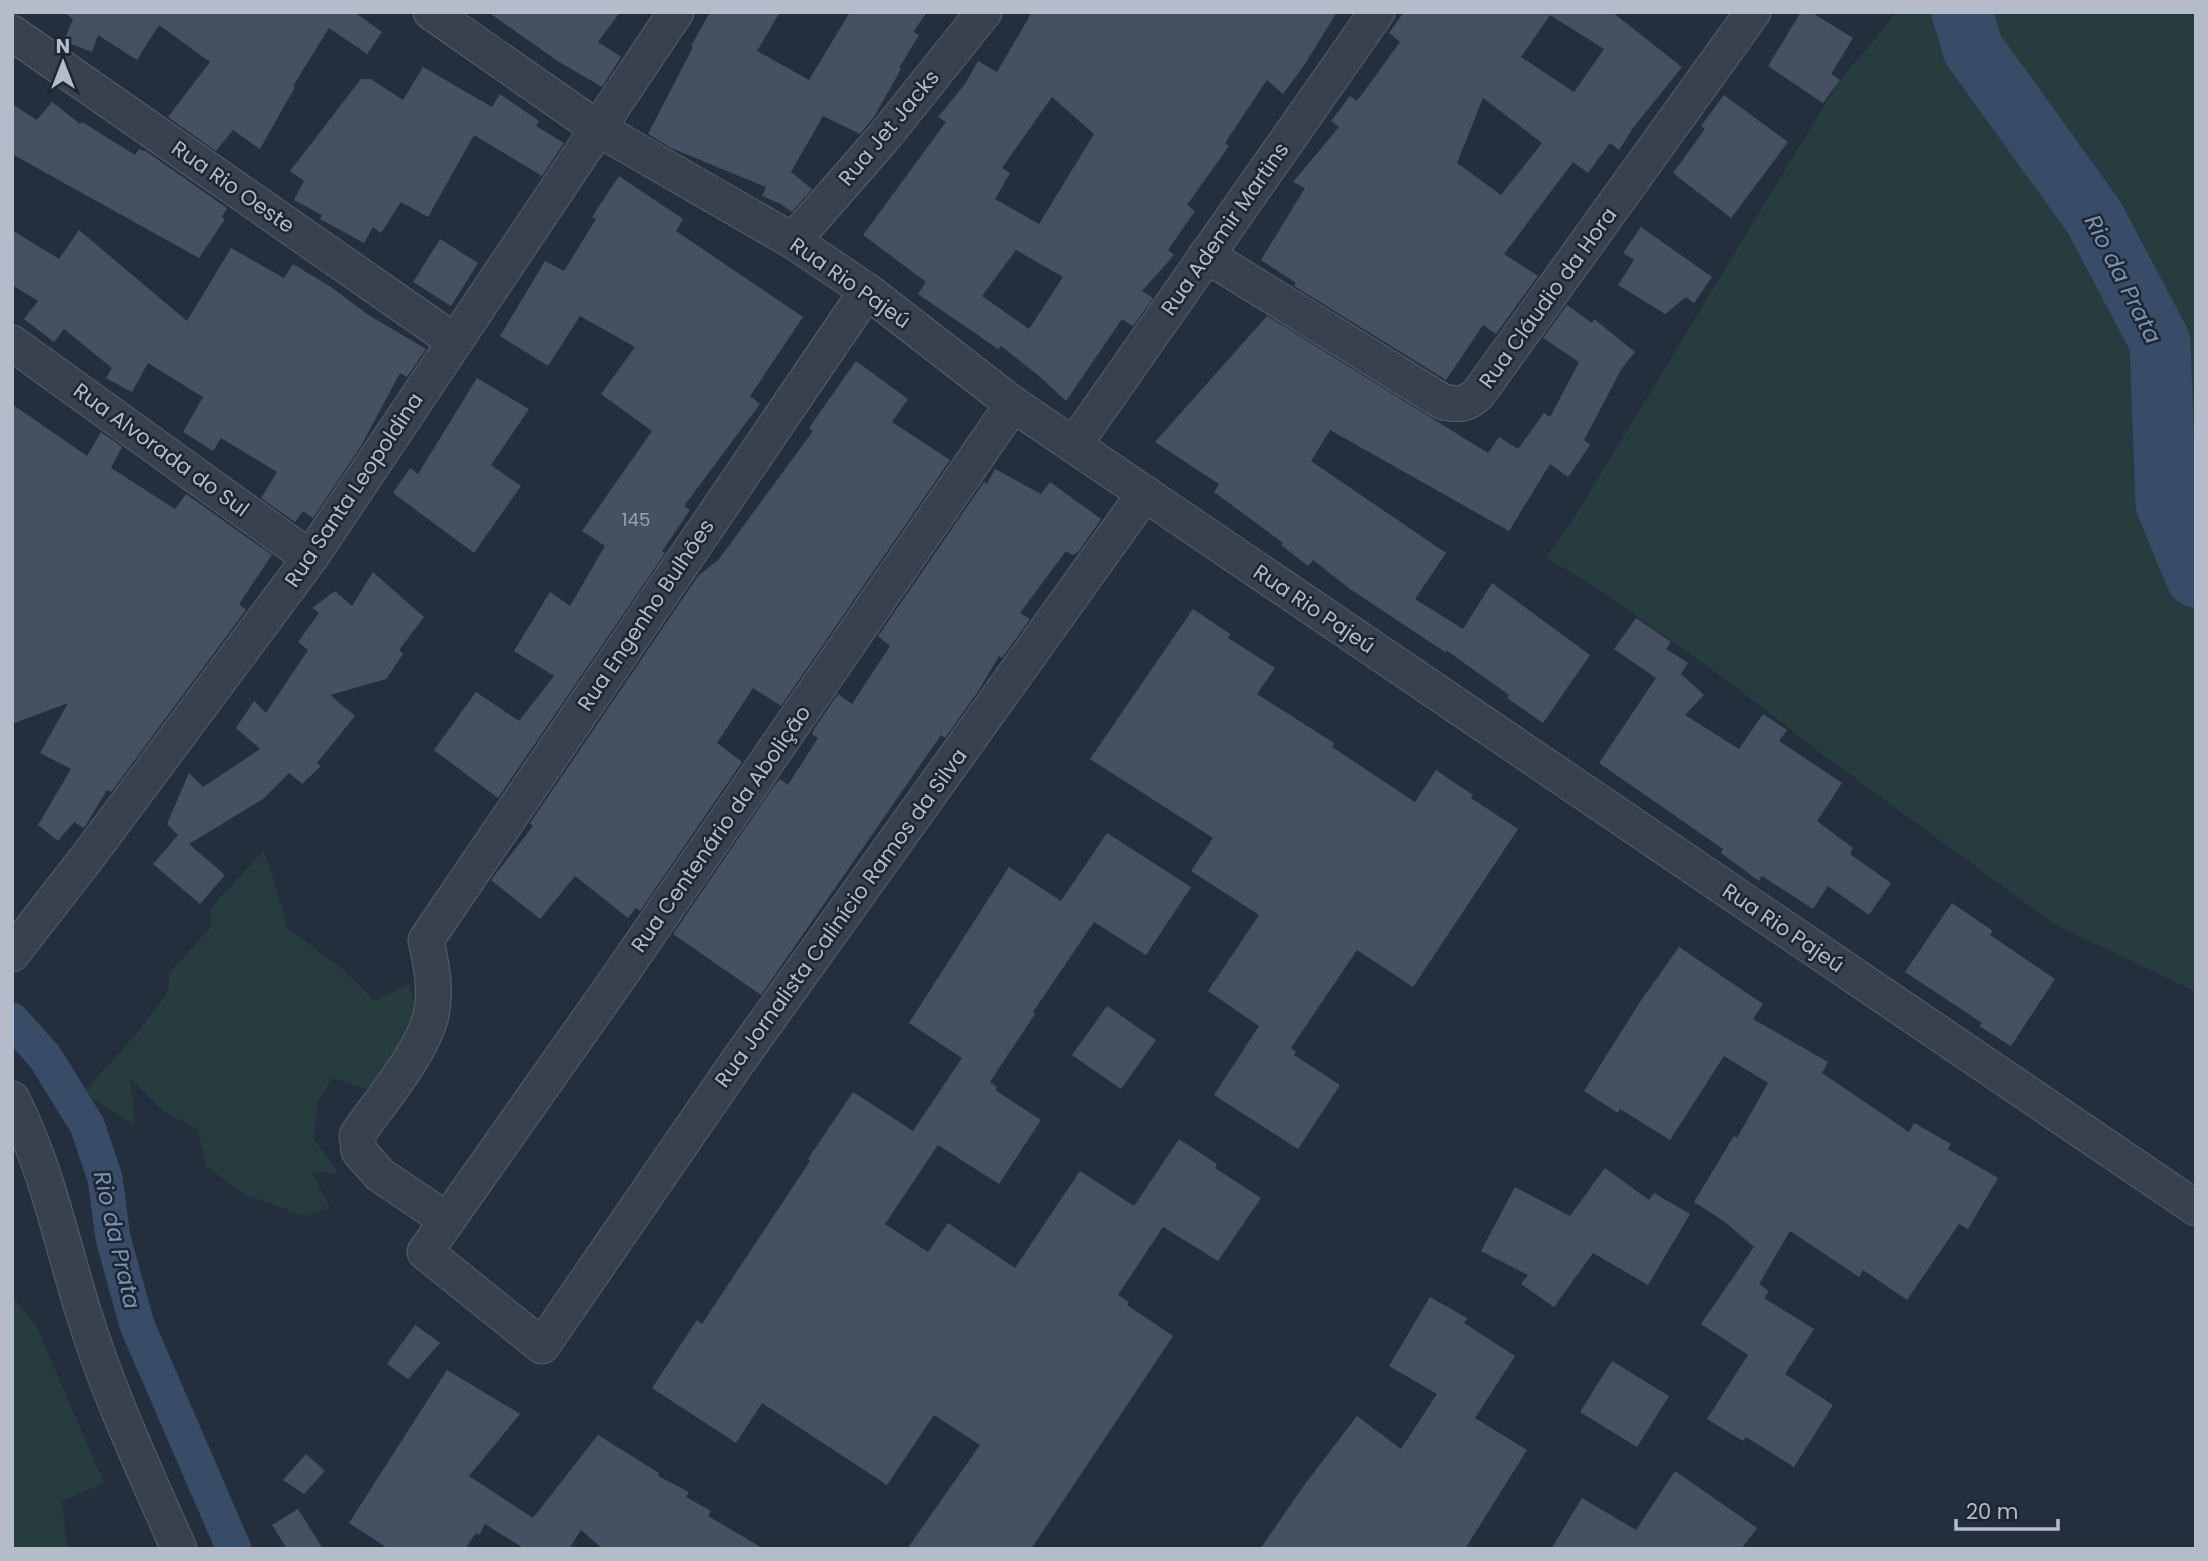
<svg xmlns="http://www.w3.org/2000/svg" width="2208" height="1561" font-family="Poppins,sans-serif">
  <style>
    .green { fill: #263c3f }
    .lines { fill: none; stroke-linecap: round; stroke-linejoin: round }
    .canal { stroke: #394c67; stroke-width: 35 }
    .river { stroke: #394c67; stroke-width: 61 }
    .building { fill: #455162; fill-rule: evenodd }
    .street-casing { stroke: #565f6c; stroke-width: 37 }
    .street { stroke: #38414e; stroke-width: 35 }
    .labels { text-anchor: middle; stroke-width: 5; stroke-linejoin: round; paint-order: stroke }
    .number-label { font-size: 18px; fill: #98a1af }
    .street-label { font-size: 21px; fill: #b4bcc9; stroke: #1d2633 }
    .water-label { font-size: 23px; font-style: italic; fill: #7c92b1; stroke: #1d2633 }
  </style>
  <rect width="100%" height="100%" fill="#242f3e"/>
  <!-- green -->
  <g class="green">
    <polygon points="1897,12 2196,12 2196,992 2054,924 1826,757 1724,678 1591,584 1546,558 1574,518 1838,83"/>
    <polygon points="264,850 288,929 341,968 375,1001 409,984 422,1029 369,1090 332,1078 317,1104 314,1139 339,1174 311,1171 330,1208 305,1216 246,1195 206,1166 198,1129 163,1111 130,1078 135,1125 83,1093 138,1032 168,992 169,973 212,926 210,909"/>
    <polygon points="12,1297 36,1326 104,1483 62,1501 67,1549 12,1549"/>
  </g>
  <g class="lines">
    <!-- canal -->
    <polyline class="canal" points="12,1020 45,1057 87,1125 105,1178 113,1238 137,1325 234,1549"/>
    <!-- river -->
    <polyline class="river" points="1962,12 1973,49 2094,217 2160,342 2166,504 2196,577"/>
  </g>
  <!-- building -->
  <g class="building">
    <polygon points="63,12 354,12 382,32 367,54 329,28 293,86 295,87 260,149 233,130 216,151 168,117 210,62 159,25 137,60 98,35 92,52 64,41 73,19"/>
    <polygon points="488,12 620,12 598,42 621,57 602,87 556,60"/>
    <polygon points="710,12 780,12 757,51 809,80 850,12 927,12 913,32 919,35 899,68 901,69 874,117 860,134 823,116 791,172 812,189 792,212 781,204 762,196 766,187 671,148 648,134 693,47 691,46"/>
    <path d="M1032,12H1337L1305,64L1283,94L1267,80L1225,143L1229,146L1187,205L1195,211L1168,250L1174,255L1142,291L1153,298L1133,326L1122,319L1066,401L1039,376L1001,346L998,349L918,294L926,282L863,235L946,122L938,117L965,84L978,61L997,72ZM1052,97L1094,134L1039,224L995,199L1010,173L1002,168ZM1016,250L1063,277L1029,329L982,296Z"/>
    <path d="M1404,12H1612L1682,67L1633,128L1619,150L1610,143L1588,173L1573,162L1504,254L1538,276L1496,334L1483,325L1446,380L1294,286L1296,283L1261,260L1305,188L1293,182L1339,127L1331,121L1350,96L1357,101L1400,42L1389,33ZM1550,15L1604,49L1574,92L1521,57ZM1483,98L1542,143L1501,195L1457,163Z"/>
    <polygon points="1801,12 1811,12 1853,38 1831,74 1840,80 1823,103 1768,66"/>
    <polygon points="423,67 492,107 500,94 539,121 536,126 564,143 542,176 474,135 428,217 401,202 381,233 373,227 364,243 320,219 322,215 294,200 304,181 290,171 361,79 371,79 403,100"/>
    <polygon points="1724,95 1788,142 1731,218 1673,173 1705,129 1701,126"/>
    <polygon points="52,102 80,124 82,122 135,155 139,149 143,151 144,150 227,208 222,217 225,219 199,258 12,154 12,104 37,120"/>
    <polygon points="619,176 683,219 676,231 803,317 750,396 760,404 684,506 690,510 662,551 665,553 498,798 434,750 476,692 519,721 554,676 514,651 550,592 570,606 605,546 582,531 652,431 601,394 635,347 580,316 548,366 500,336 545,261 564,271 596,219 592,217"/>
    <polygon points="1641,227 1712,277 1694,303 1686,297 1665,314 1618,285 1634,260 1623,253"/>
    <polygon points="12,230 59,259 79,230 187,321 231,248 284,278 293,264 331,287 367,314 426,349 407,377 400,373 361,446 313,518 303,511 295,522 261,498 277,472 221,438 213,451 183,432 203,397 148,363 132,392 106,378 112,368 64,329 54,342 24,319 38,301 12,285"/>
    <polygon points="440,239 478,263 451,306 413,282"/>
    <polygon points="1567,305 1592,323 1594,319 1635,352 1622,368 1584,440 1590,445 1568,477 1550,464 1509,531 1330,430 1311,461 1446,553 1415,599 1463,629 1492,583 1590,655 1543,723 1507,698 1509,695 1446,650 1445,652 1350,589 1313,560 1308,566 1281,545 1283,543 1214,492 1219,484 1155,442 1267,316 1488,453 1499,437 1518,449 1544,413 1550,417 1579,362 1543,338"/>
    <polygon points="856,361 908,399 892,422 950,460 781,706 753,688 717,743 742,762 640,911 636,908 628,918 575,876 540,919 491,880 533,826 530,823 698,576 718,560 725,551 813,431 809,428"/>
    <polygon points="477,378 529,409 491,465 521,486 474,553 393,493 410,468 418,474"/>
    <polygon points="12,404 87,456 101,432 122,447 111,468 175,509 186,494 272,555 239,604 246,610 111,792 107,790 84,828 74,822 58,841 38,825 71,769 40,753 68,703 12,724"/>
    <polygon points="995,469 1041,494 1050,482 1101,519 1079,551 1073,555 1066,551 1020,613 1030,619 1002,658 999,656 979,690 945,738 941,735 761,995 673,934 774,786 780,779 788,785 818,738 812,734 814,729 838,694 852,704 890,646 878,636 984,482 987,484"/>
    <polygon points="373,572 424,617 399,650 403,654 386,679 330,695 355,716 317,763 321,766 302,784 289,773 263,799 189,844 225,875 200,904 153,864 178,835 167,824 189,773 203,787 260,749 236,728 254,701 266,713 308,650 298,642 319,613 312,608 335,591 352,606"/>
    <polygon points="1193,609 1230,634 1228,638 1275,668 1257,694 1334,743 1332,747 1415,802 1436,770 1473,795 1471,798 1518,829 1413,987 1357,950 1291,1048 1296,1052 1294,1055 1340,1085 1298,1149 1214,1095 1259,1026 1208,991 1259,915 1191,871 1213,838 1090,759"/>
    <polygon points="1636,618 1671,642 1666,649 1688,663 1681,674 1704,695 1685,715 1739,749 1763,714 1787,730 1779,741 1842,783 1817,821 1853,848 1850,854 1891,883 1869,915 1828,886 1813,909 1762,876 1759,881 1721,853 1723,849 1599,763 1656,678 1614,649"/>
    <polygon points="1107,833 1191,887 1146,955 1094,922 1033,1012 1035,1014 990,1082 997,1087 995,1090 1041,1120 999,1184 938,1145 885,1224 928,1252 948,1223 1015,1268 1080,1171 1134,1206 1179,1139 1217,1164 1215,1168 1261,1198 1218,1261 1163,1227 1118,1295 1129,1302 1127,1305 1173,1336 1031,1549 907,1549 980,1445 934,1415 887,1485 762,1403 736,1443 652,1388 697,1320 702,1324 810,1161 808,1159 853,1092 913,1131 962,1058 909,1023 1009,867 1061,901"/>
    <polygon points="1952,903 1993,931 1990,935 2055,979 2011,1046 1979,1026 1982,1023 1905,972"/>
    <polygon points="1679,947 1763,1004 1753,1019 1828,1062 1822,1073 1909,1132 1914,1123 1951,1144 1948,1149 1998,1178 1968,1229 1959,1224 1907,1300 1863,1270 1859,1277 1790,1231 1759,1284 1769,1291 1764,1298 1814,1329 1785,1374 1833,1405 1794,1467 1746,1437 1743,1441 1707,1419 1748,1355 1701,1324 1754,1247 1725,1222 1694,1202 1734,1136 1737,1138 1768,1083 1724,1056 1670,1140 1620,1109 1618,1113 1584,1091 1640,1002"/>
    <polygon points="1107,1006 1156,1040 1121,1089 1072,1055"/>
    <polygon points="1605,1168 1649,1200 1654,1193 1690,1214 1648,1285 1593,1253 1554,1307 1521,1284 1528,1275 1481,1251 1515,1187 1570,1216"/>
    <polygon points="1430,1297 1467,1318 1464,1323 1515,1356 1475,1418 1527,1450 1465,1549 1260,1549 1305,1484 1357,1416 1401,1449 1437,1394 1389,1366"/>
    <polygon points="415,1325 440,1343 408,1379 387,1364"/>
    <polygon points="1612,1361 1669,1396 1637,1447 1580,1412"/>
    <polygon points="447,1370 520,1414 469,1476 533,1518 598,1435 659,1473 658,1476 689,1492 686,1497 711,1511 708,1516 764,1549 603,1549 581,1530 569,1549 525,1549 485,1524 479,1535 476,1533 465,1549 389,1549 349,1523"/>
    <polygon points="306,1454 325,1471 304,1494 283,1480"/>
    <polygon points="1675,1471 1757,1528 1741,1549 1551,1549 1582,1498 1636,1530"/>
    <polygon points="298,1509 323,1549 287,1549 272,1525"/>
  </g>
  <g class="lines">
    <defs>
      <g id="street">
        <polyline points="431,12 597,128 793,241 867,291 1013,404 2196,1208"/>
        <polyline points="12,33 454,341"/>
        <polyline points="793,241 883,138 984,12"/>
        <path d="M1206,255L1443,402C1459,405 1466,405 1478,394L1753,12"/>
        <polyline points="12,343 310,558"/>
        <polyline points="1013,404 616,981 425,1252 542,1346 736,1064 1145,493"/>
        <polyline points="1074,445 1377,12"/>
        <polyline points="12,954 89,855 310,558 676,12"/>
        <path d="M12,1099C46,1166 61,1240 83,1311C108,1393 145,1471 179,1549"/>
        <path d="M447,1220L380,1175L359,1151L357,1135C379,1103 427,1047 432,1010C436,987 431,963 426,940L867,291"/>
      </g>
    </defs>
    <!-- street casing -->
    <use href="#street" class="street-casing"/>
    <!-- street -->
    <use href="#street" class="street"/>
  </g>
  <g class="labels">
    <!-- number labels -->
    <g class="number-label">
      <text x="636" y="526">145</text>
    </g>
    <!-- street labels -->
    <g class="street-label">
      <text transform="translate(889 128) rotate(-50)" y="7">Rua Jet Jacks</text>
      <text transform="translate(233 187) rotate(35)" y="7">Rua Rio Oeste</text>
      <text transform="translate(1225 229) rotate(-55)" y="7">Rua Ademir Martins</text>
      <text transform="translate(850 283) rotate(35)" y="7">Rua Rio Pajeú</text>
      <text transform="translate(1548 298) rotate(-54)" y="7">Rua Cláudio da Hora</text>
      <text transform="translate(161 450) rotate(36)" y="7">Rua Alvorada do Sul</text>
      <text transform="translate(354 490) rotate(-56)" y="7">Rua Santa Leopoldina</text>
      <text transform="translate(1314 609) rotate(34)" y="7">Rua Rio Pajeú</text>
      <text transform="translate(646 615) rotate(-56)" y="7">Rua Engenho Bulhões</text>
      <text transform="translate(721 829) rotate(-55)" y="7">Rua Centenário da Abolição</text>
      <text transform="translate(841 918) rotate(-54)" y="7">Rua Jornalista Calinício Ramos da Silva</text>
      <text transform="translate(1783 928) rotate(34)" y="7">Rua Rio Pajeú</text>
    </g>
    <!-- water labels -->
    <g class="water-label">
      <text transform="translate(2123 279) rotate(63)" y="8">Rio da Prata</text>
      <text transform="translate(117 1240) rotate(77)" y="8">Rio da Prata</text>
    </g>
  </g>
  <!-- border -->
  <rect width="2208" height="1561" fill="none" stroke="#b4bcc9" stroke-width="28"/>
  <!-- north arrow -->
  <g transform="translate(63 63)" stroke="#1d2633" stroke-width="5" paint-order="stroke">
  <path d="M0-5L12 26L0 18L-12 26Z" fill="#b4bcc9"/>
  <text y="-10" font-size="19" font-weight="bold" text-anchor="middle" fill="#b4bcc9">N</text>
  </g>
  <!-- scale -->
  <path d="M1956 1519v10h102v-10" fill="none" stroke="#b4bcc9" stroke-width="3.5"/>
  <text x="1966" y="1519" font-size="21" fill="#b4bcc9" stroke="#1d2633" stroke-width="5" paint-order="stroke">20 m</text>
</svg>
